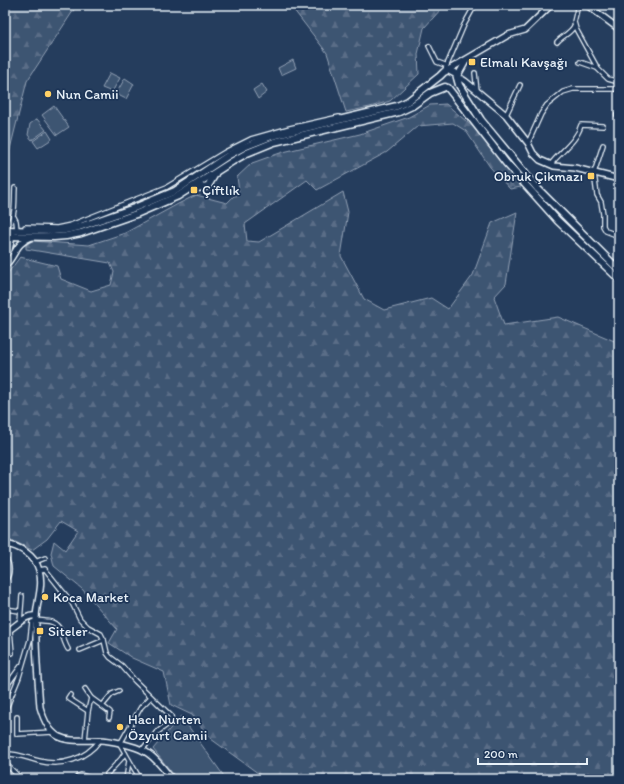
<svg xmlns="http://www.w3.org/2000/svg" width="624" height="784" font-family="Itim,sans-serif">
  <style>
    .forest { fill: url(#forest-firs); stroke: #93a2b5 }
    .park { fill: #3e5472; stroke: #93a2b5 }
    .lines { fill: none; stroke-linecap: round; stroke-linejoin: round }
    .street-casing { stroke: #e8f1f8; stroke-width: 6 }
    .secondary-casing { stroke: #e8f1f8; stroke-width: 8 }
    .highway-casing { stroke: #e8f1f8; stroke-width: 9 }
    .street { stroke: #1d3557; stroke-width: 3.5 }
    .secondary { stroke: #1d3557; stroke-width: 5 }
    .highway { stroke: #1d3557; stroke-width: 6 }
    .poi-dot { fill: #ffd166; stroke: #1d3557; stroke-width: 1.5 }
    .labels { text-anchor: middle; stroke-width: 3.5; stroke-linejoin: round; paint-order: stroke }
    .poi-label { font-size: 14px; fill: #e8f1f8; stroke: #1d3557; text-anchor: start }
  </style>
  <defs>
    <pattern id="forest-firs" width="22" height="20" patternUnits="userSpaceOnUse"><rect width="22" height="20" fill="#3e5472"/><path d="M5 1l3.5 6h-7zM16 11l3.5 6h-7z" fill="#5a6d87"/></pattern>
  </defs>
  <rect width="100%" height="100%" fill="#253d5d"/>
  <filter id="ink" filterUnits="userSpaceOnUse"><feTurbulence type="fractalNoise" baseFrequency=".025" numOctaves="2"/><feDisplacementMap in="SourceGraphic" scale="8" xChannelSelector="R" yChannelSelector="G"/><feConvolveMatrix kernelMatrix="1 2 1 2 8 2 1 2 1" color-interpolation-filters="sRGB"/></filter>
  <g filter="url(#ink)">
    <!-- forest -->
    <g class="forest">
      <polygon points="5,5 77,5 27,81 8,157 5,191"/>
      <polygon points="290,5 449,5 442,8 424,28 418,54 419,74 390,101 370,107 346,112 327,53"/>
      <polygon points="446,104 473,127 521,187 510,189 490,167 466,131 453,123 418,126 387,152 317,190 307,180 245,224 247,241 259,242 343,192 348,212 341,256 364,299 384,310 431,298 448,309 473,275 492,223 517,212 506,284 494,297 504,325 558,317 619,343 619,779 266,779 211,739 192,715 171,705 164,672 132,658 109,643 117,629 82,589 54,566 51,553 54,541 65,550 78,531 61,521 47,539 32,550 5,537 5,277 20,257 57,266 61,279 91,291 111,285 114,272 110,263 26,249 26,245 32,241 89,245 125,233 178,204 196,195 227,203 239,191 237,177 252,163 283,152 360,134 409,117 430,105"/>
    </g>
    <!-- park -->
    <g class="park">
      <polygon points="293,60 296,68 281,75 278,68"/>
      <polygon points="110,73 120,78 112,92 102,88"/>
      <polygon points="125,78 134,84 126,99 116,94"/>
      <polygon points="262,84 267,92 258,99 253,90"/>
      <polygon points="54,106 69,127 57,135 42,115"/>
      <polygon points="37,119 46,130 32,140 28,135 30,124"/>
      <polygon points="47,131 52,139 38,148 33,141"/>
      <polygon points="181,716 226,779 177,779 153,749"/>
    </g>
    <g class="lines">
      <defs>
        <g id="street">
          <polyline points="578,5 574,22 576,29 598,69 608,79 619,82"/>
          <polyline points="617,28 619,9"/>
          <path d="M557,42C562,36 571,33 574,26"/>
          <polyline points="429,46 437,62 445,65"/>
          <polyline points="580,62 597,68"/>
          <polyline points="444,72 464,25 475,5"/>
          <polyline points="475,73 477,91"/>
          <polyline points="506,115 520,85"/>
          <polyline points="617,115 619,114"/>
          <polyline points="528,143 541,114 547,105 563,92 573,89 619,89"/>
          <polyline points="603,145 594,173 597,195 601,202 603,214 603,226 606,231 619,236"/>
          <path d="M551,164C561,151 577,141 581,125L603,126"/>
          <polyline points="14,217 16,221 17,230"/>
          <path d="M5,227C17,219 14,201 15,188"/>
          <polyline points="25,227 57,228 71,225 167,187 225,152 251,139 290,128 339,117"/>
          <path d="M5,557C10,565 11,573 5,581"/>
          <polyline points="35,562 45,558"/>
          <polyline points="39,570 45,569 72,603 80,619 88,627 101,634 104,640 107,653 110,657 122,666 135,681 171,716 172,721 156,733 142,750"/>
          <polyline points="5,609 20,611"/>
          <polyline points="20,622 22,596"/>
          <polyline points="10,630 12,653"/>
          <polyline points="80,650 104,640"/>
          <polyline points="5,688 21,666"/>
          <polyline points="70,695 68,698 88,711"/>
          <polyline points="91,698 102,706 112,694 119,691"/>
          <polyline points="102,706 110,712 109,718"/>
          <path d="M5,711L19,677L30,640L32,622C37,620 40,620 45,621C63,621 61,638 68,649"/>
          <polyline points="17,717 17,734 53,732"/>
          <polyline points="85,740 88,711 91,698 85,689"/>
          <path d="M5,754C17,753 27,758 39,761C62,767 86,759 100,740"/>
          <polyline points="5,763 21,779"/>
          <polyline points="107,774 121,759 125,753"/>
          <polyline points="76,779 78,776 81,775 93,779"/>
          <polyline points="126,779 129,761"/>
          <polyline points="140,779 120,744 141,707 151,697"/>
        </g>
        <g id="secondary">
          <polyline points="587,5 619,29"/>
          <polyline points="448,70 508,35 525,30 551,5"/>
          <polyline points="457,77 466,61"/>
          <polyline points="457,78 462,79 465,81 506,115 528,143 533,153 540,160 554,166 575,168 619,179"/>
          <polyline points="5,257 9,250 13,233"/>
          <path d="M5,266C16,255 15,243 32,237"/>
          <path d="M5,544C19,546 35,555 39,570C44,586 36,603 36,619C35,648 38,678 40,707C51,746 68,740 100,740C110,740 135,746 144,751C155,756 164,770 172,779"/>
          <path d="M5,632C16,628 24,614 36,616"/>
        </g>
        <g id="highway">
          <polyline points="448,88 506,163 558,221 619,279"/>
          <polyline points="192,189 208,186 215,174"/>
          <polyline points="5,230 53,231 65,230 79,227 134,208 175,191 229,155 244,147 272,136 397,106 408,101 440,76 444,72 448,70 456,74 459,85 481,120 538,189 619,270"/>
          <polyline points="5,236 54,237 66,236 81,233 136,214 178,196 233,161 247,153 274,142 399,112 412,106 430,93 445,87"/>
        </g>
      </defs>
      <!-- street casing -->
      <use href="#street" class="street-casing"/>
      <!-- secondary casing -->
      <use href="#secondary" class="secondary-casing"/>
      <!-- highway casing -->
      <use href="#highway" class="highway-casing"/>
      <!-- street -->
      <use href="#street" class="street"/>
      <!-- secondary -->
      <use href="#secondary" class="secondary"/>
      <!-- highway -->
      <use href="#highway" class="highway"/>
    </g>
  </g>
  <!-- markers -->
  <g class="poi-dot">
    <rect x="468" y="58" width="8" height="8" rx="2"/>
    <circle cx="48" cy="94" r="4"/>
    <rect x="587" y="172" width="8" height="8" rx="2"/>
    <rect x="190" y="186" width="8" height="8" rx="2"/>
    <circle cx="45" cy="597" r="4"/>
    <rect x="36" y="627" width="8" height="8" rx="2"/>
    <circle cx="120" cy="727" r="4"/>
  </g>
  <g class="labels">
    <!-- poi labels -->
    <g class="poi-label">
      <text x="480" y="67">Elmalı Kavşağı</text>
      <text x="56" y="99">Nun Camii</text>
      <text x="583" y="181" text-anchor="end">Obruk Çikmazı</text>
      <text x="202" y="195">Çi̇ftli̇k</text>
      <text x="53" y="602">Koca Market</text>
      <text x="48" y="636">Siteler</text>
      <text x="128" y="724">Hacı Nurten<tspan x="128" dy="16">Özyurt Camii</tspan></text>
    </g>
  </g>
  <!-- margin -->
  <rect width="624" height="784" fill="none" stroke="#1d3557" stroke-width="20"/>
  <rect x="10" y="10" width="604" height="764" fill="none" stroke="#e8f1f8" stroke-width="1.5" filter="url(#ink)"/>
  <!-- scale -->
  <path d="M478 758v6h109v-6" fill="none" stroke="#e8f1f8" stroke-width="2"/>
  <text x="484" y="758" font-size="12" fill="#e8f1f8" stroke="#1d3557" stroke-width="3" paint-order="stroke">200 m</text>
</svg>
